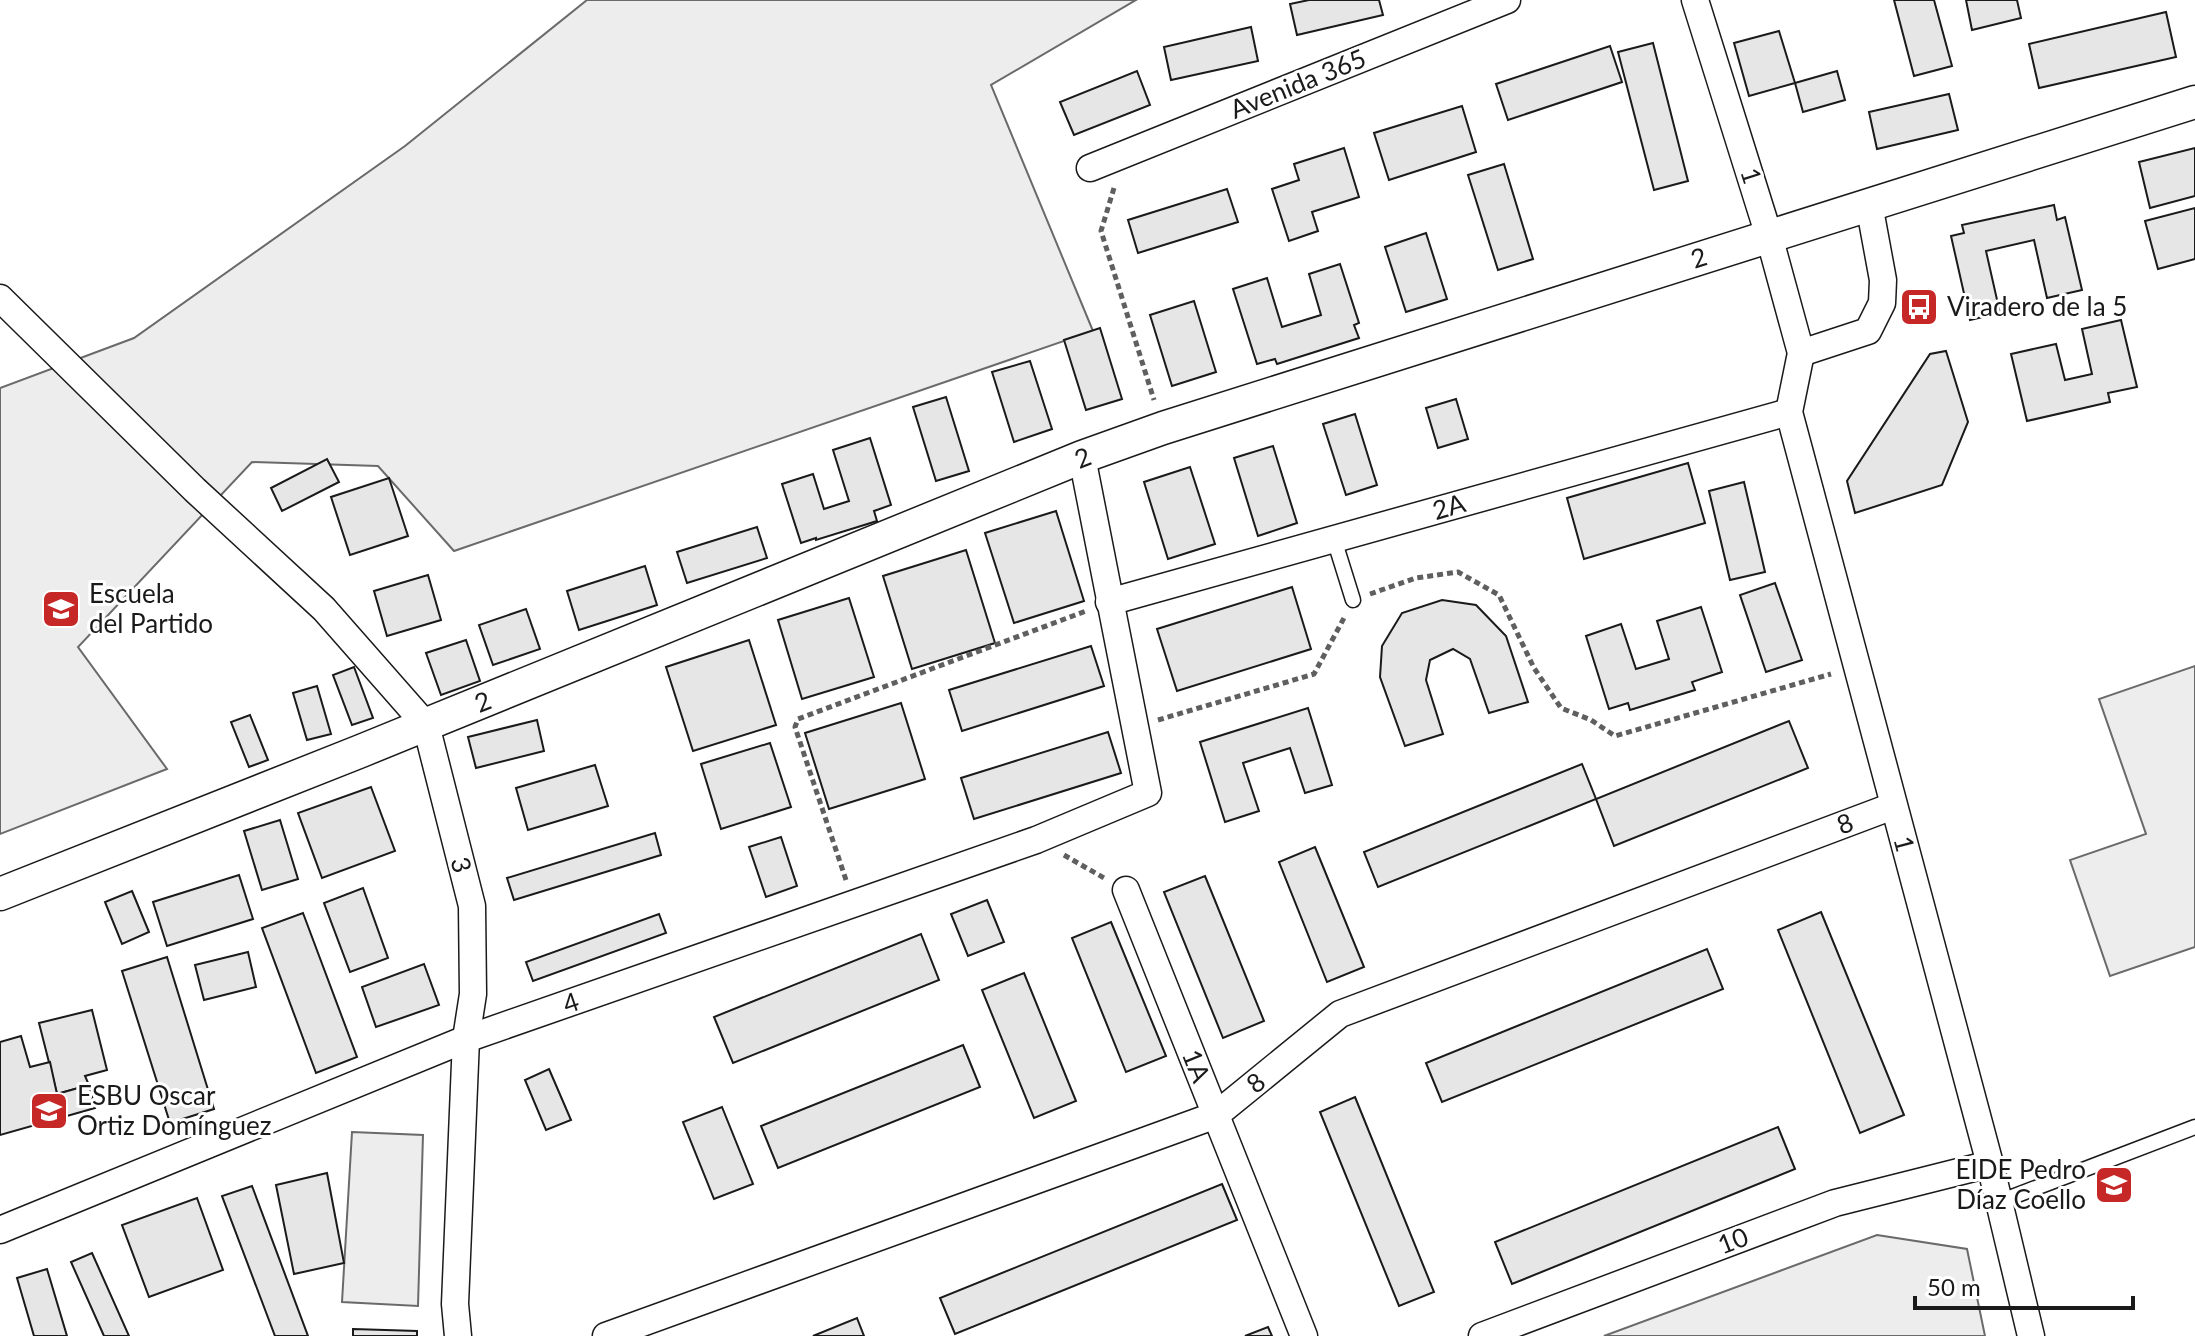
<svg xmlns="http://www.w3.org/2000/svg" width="2195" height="1336" font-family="Lato,sans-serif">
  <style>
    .built { fill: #ededed; stroke: #6a6a6a; stroke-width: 2 }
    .building { fill: #e6e6e6; stroke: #1a1a1a; stroke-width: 2 }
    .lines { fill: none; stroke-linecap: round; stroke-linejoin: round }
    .service-casing { stroke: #1a1a1a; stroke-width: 17 }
    .minor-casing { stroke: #1a1a1a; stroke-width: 29 }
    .tertiary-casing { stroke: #1a1a1a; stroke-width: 35 }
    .path { stroke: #5f5f5f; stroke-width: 5; stroke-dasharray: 6 4; stroke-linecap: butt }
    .service { stroke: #fff; stroke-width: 14 }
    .minor { stroke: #fff; stroke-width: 26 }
    .tertiary { stroke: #fff; stroke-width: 32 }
    .labels { text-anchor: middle; stroke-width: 6; stroke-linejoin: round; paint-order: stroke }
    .street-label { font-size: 26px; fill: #1a1a1a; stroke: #fff }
    .poi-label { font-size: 26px; fill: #1a1a1a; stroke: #fff; text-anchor: start }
  </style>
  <rect width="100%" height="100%" fill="#fff"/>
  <!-- built -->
  <g class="built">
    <polygon points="587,0 1136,0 991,85 1093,331 454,551 378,466 252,462 78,647 167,769 0,834 0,388 134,338 405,146"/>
    <polygon points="2195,666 2195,947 2110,976 2070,860 2146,834 2099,699"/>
    <polygon points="352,1132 423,1135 418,1306 342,1302"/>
    <polygon points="1877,1235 1967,1249 1985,1336 1604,1336"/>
  </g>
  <!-- building -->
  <g class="building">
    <polygon points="1309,0 1379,0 1383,15 1297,35 1290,4"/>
    <polygon points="1894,0 1934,0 1952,66 1914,76"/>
    <polygon points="1966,0 2017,0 2021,18 1972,30"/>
    <polygon points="2166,12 2176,57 2039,88 2029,44"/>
    <polygon points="1251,27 1258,61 1171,80 1164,47"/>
    <polygon points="1779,31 1795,83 1749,96 1734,43"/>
    <polygon points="1653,43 1688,181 1654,190 1618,52"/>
    <polygon points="1610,46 1622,82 1508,120 1496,84"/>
    <polygon points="1137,71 1150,105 1074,135 1060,102"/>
    <polygon points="1837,71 1845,100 1803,112 1795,83"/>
    <polygon points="1949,94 1958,130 1877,149 1869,112"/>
    <polygon points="1462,106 1476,152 1389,180 1374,133"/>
    <polygon points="1344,148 1359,197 1312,212 1318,231 1289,241 1272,189 1299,180 1294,164"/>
    <polygon points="2195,148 2195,196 2150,208 2139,162"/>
    <polygon points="1504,164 1533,259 1498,270 1468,175"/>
    <polygon points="1227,189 1238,222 1138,253 1128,220"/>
    <polygon points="2054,205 2057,220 2065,217 2082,290 2047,298 2034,240 1986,251 2000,313 1970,320 1951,236 1964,233 1962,225"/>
    <polygon points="2195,208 2195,259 2158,269 2145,221"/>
    <polygon points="1426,233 1447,299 1406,312 1385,247"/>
    <polygon points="1340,264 1359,323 1354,325 1359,338 1277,364 1275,359 1257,364 1233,289 1267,278 1282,327 1321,315 1309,274"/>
    <polygon points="1194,301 1216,372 1172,386 1150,315"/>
    <polygon points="2121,320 2137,387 2108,393 2110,402 2027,421 2011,354 2056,344 2065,380 2092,374 2082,329"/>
    <polygon points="1100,328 1122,399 1086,410 1064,340"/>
    <polygon points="1946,351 1968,422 1942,485 1855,513 1847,481 1930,354"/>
    <polygon points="1030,361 1052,429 1014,442 992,372"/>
    <polygon points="946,397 969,471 936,481 913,407"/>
    <polygon points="1456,399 1468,439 1438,448 1426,408"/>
    <polygon points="1355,414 1377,485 1346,495 1323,424"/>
    <polygon points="870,438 891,505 874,511 877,521 816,540 816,538 801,543 782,484 813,474 824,509 849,501 833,450"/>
    <polygon points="1273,446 1297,523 1258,536 1234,458"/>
    <polygon points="327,459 339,482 282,511 271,488"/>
    <polygon points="1688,463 1705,523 1584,559 1567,498"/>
    <polygon points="1190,467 1215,544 1168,559 1144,482"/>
    <polygon points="389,478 408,536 350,555 331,497"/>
    <polygon points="1744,482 1765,572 1730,580 1709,491"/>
    <polygon points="1056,511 1084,601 1014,623 985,533"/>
    <polygon points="757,527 767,558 687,583 677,552"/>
    <polygon points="966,550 995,643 912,669 883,576"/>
    <polygon points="645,566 657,605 579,630 567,591"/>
    <polygon points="428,575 441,620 387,636 374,591"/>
    <polygon points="1775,583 1802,660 1766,672 1740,595"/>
    <polygon points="1292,587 1311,649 1177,691 1157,629"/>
    <polygon points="849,598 874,677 802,699 778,620"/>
    <polygon points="1442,600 1476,605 1506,636 1528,702 1489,713 1470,659 1453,649 1430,660 1426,680 1443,734 1405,746 1380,677 1382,646 1402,613"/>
    <polygon points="1701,607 1722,672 1692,682 1695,690 1630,710 1628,703 1609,709 1586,636 1621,624 1636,669 1669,659 1657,621"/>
    <polygon points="526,609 540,649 493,665 479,625"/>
    <polygon points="466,640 480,681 441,695 426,653"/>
    <polygon points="749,640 776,725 693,751 666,667"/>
    <polygon points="1091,646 1104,686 962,731 949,690"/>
    <polygon points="354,667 373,718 352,725 333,675"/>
    <polygon points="317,686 331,734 307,740 293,693"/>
    <polygon points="901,703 925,779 829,809 805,733"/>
    <polygon points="1308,708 1332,785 1305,793 1290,748 1243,763 1259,811 1225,822 1200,742"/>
    <polygon points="250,715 268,760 249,767 231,722"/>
    <polygon points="537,720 544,751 476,768 468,737"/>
    <polygon points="1789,721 1808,768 1614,846 1596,799"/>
    <polygon points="1108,732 1121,773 974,819 961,778"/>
    <polygon points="770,743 791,807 721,829 701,764"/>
    <polygon points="1582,764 1596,799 1378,887 1364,852"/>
    <polygon points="595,765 608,806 528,830 516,788"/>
    <polygon points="371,787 395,851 322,878 298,813"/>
    <polygon points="280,820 298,879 262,890 244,831"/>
    <polygon points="655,833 661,855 514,900 507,878"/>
    <polygon points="781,837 797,886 766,897 749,847"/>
    <polygon points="1315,847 1364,967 1327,982 1279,862"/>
    <polygon points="239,875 253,919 167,946 153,902"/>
    <polygon points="1205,876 1264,1021 1223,1038 1164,892"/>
    <polygon points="363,888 388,958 350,972 324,903"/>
    <polygon points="132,891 149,932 122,944 105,902"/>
    <polygon points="987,900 1004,942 968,956 951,914"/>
    <polygon points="1821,912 1904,1115 1860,1133 1778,930"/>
    <polygon points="303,913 357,1057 316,1073 262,928"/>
    <polygon points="659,914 666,933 533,981 526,962"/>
    <polygon points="1111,922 1166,1056 1126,1072 1072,938"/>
    <polygon points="921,934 939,980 733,1063 714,1017"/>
    <polygon points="1707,949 1723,989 1442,1102 1426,1063"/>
    <polygon points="248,952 256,987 204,1000 195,965"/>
    <polygon points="167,957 214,1109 170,1123 122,971"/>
    <polygon points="424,964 439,1005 376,1027 362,987"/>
    <polygon points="1024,973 1076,1101 1034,1118 982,990"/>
    <polygon points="92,1010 107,1070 85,1076 89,1085 57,1094 39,1023"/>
    <polygon points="21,1036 30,1067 50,1062 57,1094 89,1085 95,1108 0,1135 0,1042"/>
    <polygon points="963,1045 980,1087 778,1168 761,1126"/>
    <polygon points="549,1069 571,1120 546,1130 525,1080"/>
    <polygon points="1355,1097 1434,1292 1399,1306 1320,1112"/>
    <polygon points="722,1107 753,1184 714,1199 683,1122"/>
    <polygon points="1778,1127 1795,1169 1512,1284 1495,1242"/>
    <polygon points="327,1173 344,1263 294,1274 276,1185"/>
    <polygon points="1222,1184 1237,1220 955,1334 940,1298"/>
    <polygon points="252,1186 308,1336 275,1336 222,1196"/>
    <polygon points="197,1198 223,1270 149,1297 122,1225"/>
    <polygon points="92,1253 129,1336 104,1336 71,1262"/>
    <polygon points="47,1269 67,1336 34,1336 17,1278"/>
    <polygon points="857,1318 864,1336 813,1336"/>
    <polygon points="1268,1327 1272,1336 1245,1336"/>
    <polygon points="353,1329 417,1331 417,1336 353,1336"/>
  </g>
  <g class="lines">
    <defs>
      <g id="service">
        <polyline points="1334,539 1353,600"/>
        <polyline points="1999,1202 2195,1127"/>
      </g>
      <g id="minor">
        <polyline points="1695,0 1769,236 1801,353 1789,412 1990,1164 2031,1336"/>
        <polyline points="1090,168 1507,0"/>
        <polyline points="0,298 195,490 324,609 426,725 472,906 473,994 466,1039 455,1304 458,1336"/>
        <polyline points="1801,353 1868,331 1882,303 1883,280 1869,204"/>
        <polyline points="1109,602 1789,412"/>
        <polyline points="1126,890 1304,1336"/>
        <polyline points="0,1230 466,1039 1036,840 1148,793 1082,457"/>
        <polyline points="606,1336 1216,1115 1340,1014 1893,806"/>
        <polyline points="1482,1336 1835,1203 1990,1164"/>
      </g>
      <polyline id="tertiary" points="0,894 361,751 1082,457 1163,428 2195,102"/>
    </defs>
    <!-- service casing -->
    <use href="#service" class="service-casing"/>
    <!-- minor casing -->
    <use href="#minor" class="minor-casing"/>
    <!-- tertiary casing -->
    <use href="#tertiary" class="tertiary-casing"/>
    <!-- path -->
    <g class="path">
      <polyline points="1114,188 1101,231 1154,400"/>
      <polyline points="1370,594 1416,578 1458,572 1499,595 1534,668 1561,708 1591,720 1615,736 1831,674"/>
      <polyline points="1158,720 1314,674 1344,618"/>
      <polyline points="1064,855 1104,878"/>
      <polyline points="846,880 795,727 798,719 1086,611"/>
    </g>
    <!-- service -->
    <use href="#service" class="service"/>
    <!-- minor -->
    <use href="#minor" class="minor"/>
    <!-- tertiary -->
    <use href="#tertiary" class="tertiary"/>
  </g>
  <!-- icons -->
  <defs>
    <symbol id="bus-square" viewBox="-11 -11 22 22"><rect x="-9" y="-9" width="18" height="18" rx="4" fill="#c62828" stroke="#fff"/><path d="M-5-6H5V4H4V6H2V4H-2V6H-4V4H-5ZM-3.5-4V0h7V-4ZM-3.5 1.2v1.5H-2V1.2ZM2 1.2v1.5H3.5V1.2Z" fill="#fff"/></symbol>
    <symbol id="university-square" viewBox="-11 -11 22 22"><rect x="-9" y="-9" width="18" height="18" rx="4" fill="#c62828" stroke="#fff"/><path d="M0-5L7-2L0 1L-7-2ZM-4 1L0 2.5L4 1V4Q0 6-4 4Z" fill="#fff"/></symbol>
    <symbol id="school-square" viewBox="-11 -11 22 22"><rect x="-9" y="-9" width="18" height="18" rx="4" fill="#c62828" stroke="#fff"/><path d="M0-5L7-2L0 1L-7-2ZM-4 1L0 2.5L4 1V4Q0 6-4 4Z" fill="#fff"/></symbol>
  </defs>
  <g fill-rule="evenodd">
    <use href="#bus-square" x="1897" y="285" width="44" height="44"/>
    <use href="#university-square" x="39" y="587" width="44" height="44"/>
    <use href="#school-square" x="27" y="1089" width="44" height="44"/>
    <use href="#school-square" x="2092" y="1163" width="44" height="44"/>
  </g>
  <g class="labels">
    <!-- street labels -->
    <g class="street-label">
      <text transform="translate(1298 84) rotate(-22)" y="9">Avenida 365</text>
      <text transform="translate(1751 176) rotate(72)" y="9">1</text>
      <text transform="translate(1699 258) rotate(-18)" y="9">2</text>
      <text transform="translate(1083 458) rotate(-22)" y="9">2</text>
      <text transform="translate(1449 507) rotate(-16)" y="9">2A</text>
      <text transform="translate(483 702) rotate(-22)" y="9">2</text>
      <text transform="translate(1845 824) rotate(-21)" y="9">8</text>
      <text transform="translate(1904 844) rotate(75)" y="9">1</text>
      <text transform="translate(461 865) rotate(75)" y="9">3</text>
      <text transform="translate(571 1003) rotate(-19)" y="9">4</text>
      <text transform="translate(1196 1066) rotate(68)" y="9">1A</text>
      <text transform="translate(1256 1083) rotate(-39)" y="9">8</text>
      <text transform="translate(1733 1241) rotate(-21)" y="9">10</text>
    </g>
    <!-- poi labels -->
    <g class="poi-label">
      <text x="1947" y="316">Viradero de la 5</text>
      <text x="89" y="603">Escuela<tspan x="89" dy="30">del Partido</tspan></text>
      <text x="77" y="1105">ESBU Oscar<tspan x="77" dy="30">Ortiz Domínguez</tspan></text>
      <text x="2086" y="1179" text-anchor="end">EIDE Pedro<tspan x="2086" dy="30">Díaz Coello</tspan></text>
    </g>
  </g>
  <!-- scale -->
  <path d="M1915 1296v12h218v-12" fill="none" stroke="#1a1a1a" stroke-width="4"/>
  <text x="1927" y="1296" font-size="24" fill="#1a1a1a" stroke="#ffffff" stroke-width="6" paint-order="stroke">50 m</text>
</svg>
